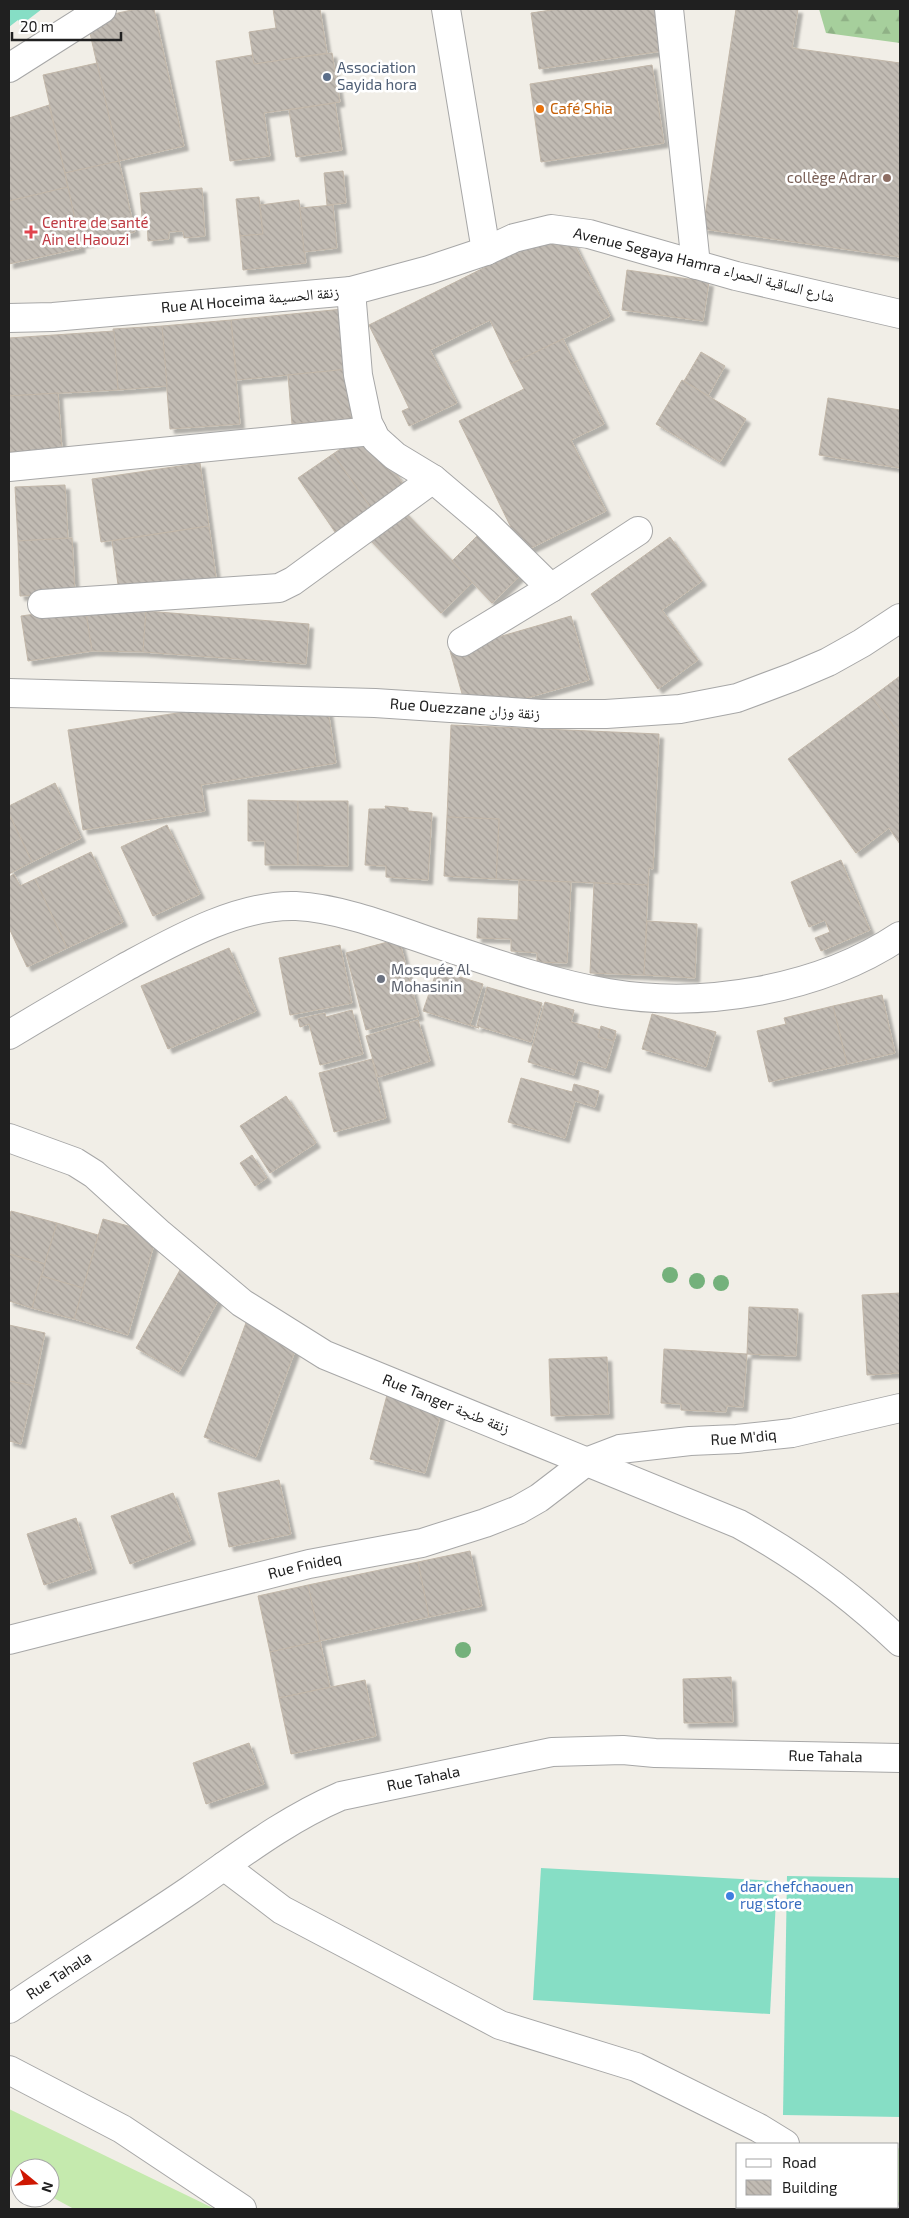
<svg xmlns="http://www.w3.org/2000/svg" width="909" height="2218" font-family="'Exo 2','Noto Naskh Arabic',sans-serif">
  <style>
    .grass { fill: #c5eaae }
    .forest { fill: url(#forest-firs) }
    .pitch { fill: #86dec5 }
    .building { fill: url(#building-back-hatch); stroke: #c2b7a9; filter: url(#shadow) }
    .lines { fill: none; stroke-linecap: round; stroke-linejoin: round }
    .minor-casing { stroke: #a7a7a7; stroke-width: 30 }
    .minor { stroke: #fff; stroke-width: 28 }
    .tree { fill: #74b17b }
    .service-dot { fill: #5c6f8a; stroke: #fff; stroke-width: 2 }
    .food-dot { fill: #e8710a; stroke: #fff; stroke-width: 2 }
    .education-dot { fill: #8d6e63; stroke: #fff; stroke-width: 2 }
    .health-dot { fill: #e0444e; stroke: #fff; stroke-width: 2 }
    .worship-dot { fill: #6b7280; stroke: #fff; stroke-width: 2 }
    .shop-dot { fill: #3f7fe0; stroke: #fff; stroke-width: 2 }
    .labels { text-anchor: middle; stroke-width: 5; stroke-linejoin: round; paint-order: stroke }
    .service-label { font-size: 15px; fill: #4e5e75; stroke: #fff; text-anchor: start }
    .food-label { font-size: 15px; fill: #c56008; stroke: #fff; text-anchor: start }
    .education-label { font-size: 15px; fill: #785e54; stroke: #fff; text-anchor: end }
    .health-label { font-size: 15px; fill: #be3a42; stroke: #fff; text-anchor: start }
    .street-label { font-size: 15px; fill: #202020; stroke: #fff }
    .worship-label { font-size: 15px; fill: #5b616d; stroke: #fff; text-anchor: start }
    .shop-label { font-size: 15px; fill: #366cbe; stroke: #fff; text-anchor: start }
  </style>
  <defs>
    <pattern id="forest-firs" width="22" height="20" patternUnits="userSpaceOnUse" patternTransform="scale(1.25)"><rect width="22" height="20" fill="#a6cf9c"/><path d="M5 1l3.5 6h-7zM16 11l3.5 6h-7z" fill="#8fb186"/></pattern>
    <pattern id="building-back-hatch" width="6" height="6" patternUnits="userSpaceOnUse" patternTransform="scale(1.25)"><rect width="6" height="6" fill="#c1bbb3"/><path d="M-1 5l2 2M0 0l6 6M5-1l2 2" fill="none" stroke="#a6a09a"/></pattern>
    <filter id="shadow"><feDropShadow dx="4.5" dy="4.5" stdDeviation="1" flood-color="#0004"/></filter>
  </defs>
  <rect width="100%" height="100%" fill="#f1eee7"/>
  <!-- grass -->
  <g class="grass">
    <polygon points="9,2109 215,2209 74,2209 50,2196 50,2168 20,2168 20,2181 9,2177"/>
    <polygon points="898,2148 900,2149 900,2209 774,2209 775,2207 898,2207"/>
  </g>
  <!-- forest -->
  <polygon class="forest" points="819,9 900,9 900,43 826,33"/>
  <!-- pitch -->
  <g class="pitch">
    <polygon points="9,9 42,9 21,25 18,20 9,27"/>
    <polygon points="541,1868 777,1881 770,2014 533,2000"/>
    <polygon points="787,1876 900,1878 900,2117 783,2115"/>
  </g>
  <!-- building -->
  <g class="building">
    <polygon points="136,9 154,9 184,146 119,161 87,20"/>
    <polygon points="273,9 320,9 327,53 254,64 249,32 276,28"/>
    <polygon points="558,9 657,9 663,51 539,69 531,13"/>
    <polygon points="736,9 798,9 792,48 900,63 900,257 703,229"/>
    <polygon points="332,53 340,102 264,113 270,156 230,161 216,61 252,55 254,64"/>
    <polygon points="97,63 119,161 65,173 43,75"/>
    <polygon points="652,65 664,143 541,162 530,84"/>
    <polygon points="335,103 342,150 296,157 289,110"/>
    <polygon points="49,105 68,187 9,201 9,118"/>
    <polygon points="119,161 135,232 80,244 65,173"/>
    <polygon points="343,171 346,203 327,205 324,173"/>
    <polygon points="68,187 81,248 9,264 9,201"/>
    <polygon points="202,188 205,236 184,238 183,231 169,232 169,239 148,241 147,218 142,218 140,193"/>
    <polygon points="259,197 263,234 240,236 236,199"/>
    <polygon points="299,200 306,263 243,270 240,236 263,234 260,205"/>
    <polygon points="333,205 337,248 304,252 300,208"/>
    <polygon points="566,227 610,316 511,364 490,320 430,350 457,403 409,426 402,411 409,408 369,325"/>
    <polygon points="627,270 709,282 703,321 622,310"/>
    <polygon points="343,309 349,369 237,380 231,320"/>
    <polygon points="231,320 240,424 170,429 162,326"/>
    <polygon points="162,326 167,386 118,390 113,329"/>
    <polygon points="114,331 118,390 9,396 9,338"/>
    <polygon points="563,339 604,424 571,440 606,511 523,552 459,421 524,389 511,364"/>
    <polygon points="701,352 725,366 708,396 684,381"/>
    <polygon points="349,369 354,418 292,424 288,375"/>
    <polygon points="682,380 746,419 720,462 656,424"/>
    <polygon points="58,393 62,449 9,452 9,396"/>
    <polygon points="828,398 900,410 900,468 819,455"/>
    <polygon points="367,431 404,485 371,508 333,454"/>
    <polygon points="333,454 371,508 335,532 298,478"/>
    <polygon points="200,463 209,526 101,542 92,479"/>
    <polygon points="65,485 68,538 18,541 15,487"/>
    <polygon points="397,504 473,582 441,613 365,535"/>
    <polygon points="209,526 217,584 120,599 112,541"/>
    <polygon points="484,529 525,571 492,603 452,561"/>
    <polygon points="670,537 702,581 662,610 698,660 658,689 591,594"/>
    <polygon points="72,538 75,593 20,596 18,541"/>
    <polygon points="85,607 146,611 143,652 92,651"/>
    <polygon points="85,607 92,651 28,661 21,616"/>
    <polygon points="146,611 309,624 306,664 143,652"/>
    <polygon points="571,616 589,680 468,715 450,651"/>
    <polygon points="900,676 900,735 872,697"/>
    <polygon points="325,690 336,763 201,785 205,811 83,830 68,730"/>
    <polygon points="872,697 900,735 900,844 889,828 856,853 788,759"/>
    <polygon points="451,725 659,734 653,869 649,868 648,885 496,879 499,819 447,817"/>
    <polygon points="55,783 81,838 32,862 9,814 9,806"/>
    <polygon points="248,800 298,801 298,865 265,865 265,841 248,841"/>
    <polygon points="298,801 348,801 348,866 298,865"/>
    <polygon points="385,806 408,808 408,811 432,813 428,880 386,877 386,866 365,865 369,809 386,809"/>
    <polygon points="447,817 499,819 496,879 444,876"/>
    <polygon points="11,818 32,862 9,874 9,819"/>
    <polygon points="167,825 200,894 153,916 121,847"/>
    <polygon points="91,852 123,922 67,948 35,879"/>
    <polygon points="841,860 870,930 821,951 815,938 830,932 825,920 809,927 791,882"/>
    <polygon points="14,874 20,886 35,879 67,948 27,967 9,928 9,877"/>
    <polygon points="519,880 571,882 567,963 537,962 537,953 511,951 511,939 477,938 478,918 518,920"/>
    <polygon points="594,883 648,885 644,975 590,973"/>
    <polygon points="647,921 697,924 695,978 644,975"/>
    <polygon points="399,939 419,1016 366,1030 346,953"/>
    <polygon points="340,945 352,1003 290,1015 279,958"/>
    <polygon points="229,948 256,1011 168,1049 141,986"/>
    <polygon points="437,970 483,984 470,1025 479,1028 423,1011"/>
    <polygon points="487,987 542,1003 531,1042 477,1026"/>
    <polygon points="882,995 895,1053 847,1064 833,1006"/>
    <polygon points="545,1002 574,1010 571,1022 616,1034 606,1068 578,1060 574,1075 528,1062"/>
    <polygon points="833,1006 847,1064 769,1082 757,1031 786,1024 784,1018"/>
    <polygon points="352,1010 363,1054 320,1065 309,1024 300,1027 298,1019 325,1013 326,1017"/>
    <polygon points="652,1014 716,1032 706,1067 642,1049"/>
    <polygon points="418,1020 430,1061 378,1077 366,1036"/>
    <polygon points="601,1026 616,1031 613,1041 598,1037"/>
    <polygon points="372,1059 386,1118 334,1132 319,1073"/>
    <polygon points="521,1078 572,1092 574,1084 599,1091 595,1107 575,1101 565,1138 508,1122"/>
    <polygon points="286,1096 316,1143 270,1173 240,1126"/>
    <polygon points="252,1155 267,1178 255,1186 240,1163"/>
    <polygon points="11,1211 57,1223 45,1264 9,1254 9,1219"/>
    <polygon points="103,1219 157,1234 128,1335 74,1319"/>
    <polygon points="57,1223 98,1235 83,1288 41,1276"/>
    <polygon points="9,1254 45,1264 32,1308 9,1301"/>
    <polygon points="180,1270 222,1293 179,1372 136,1348"/>
    <polygon points="41,1276 83,1288 74,1319 32,1308"/>
    <polygon points="900,1293 900,1373 867,1375 862,1295"/>
    <polygon points="749,1307 798,1309 796,1356 747,1354"/>
    <polygon points="247,1320 299,1340 256,1457 204,1437"/>
    <polygon points="9,1325 45,1333 34,1386 9,1381"/>
    <polygon points="664,1349 747,1354 743,1407 727,1406 726,1412 681,1410 681,1404 661,1403"/>
    <polygon points="607,1357 609,1414 551,1416 549,1359"/>
    <polygon points="9,1381 34,1386 21,1444 9,1441"/>
    <polygon points="387,1395 442,1409 425,1473 370,1459"/>
    <polygon points="279,1480 291,1534 229,1547 218,1493"/>
    <polygon points="173,1493 191,1540 130,1564 111,1516"/>
    <polygon points="76,1518 92,1569 44,1585 27,1534"/>
    <polygon points="470,1551 482,1606 429,1617 418,1562"/>
    <polygon points="418,1562 429,1617 320,1641 308,1585"/>
    <polygon points="308,1585 320,1641 270,1652 258,1596"/>
    <polygon points="320,1641 330,1687 279,1698 270,1652"/>
    <polygon points="731,1677 733,1722 684,1723 683,1679"/>
    <polygon points="365,1680 376,1736 291,1754 279,1698"/>
    <polygon points="249,1743 264,1784 206,1804 193,1763"/>
  </g>
  <g class="lines">
    <defs>
      <g id="minor">
        <polyline points="446,9 486,251"/>
        <polyline points="669,9 696,265"/>
        <polyline points="9,68 102,9"/>
        <polyline points="351,291 358,375 368,423 376,439 395,456 433,479 485,523 551,588"/>
        <polyline points="9,318 53,317 351,291 429,270 486,251 514,238 551,229 589,234 736,276 900,314"/>
        <polyline points="9,467 372,431"/>
        <polyline points="42,604 279,588 293,581 433,479"/>
        <polyline points="462,642 551,588 638,531"/>
        <polyline points="9,693 375,703 542,714 606,714 680,709 737,698 793,677 828,662 862,643 900,618"/>
        <path d="M9,1035C47,1012 85,990 124,968C174,941 238,904 296,906C344,908 406,934 452,949C503,966 555,984 608,993C704,1009 819,990 900,936"/>
        <path d="M9,1138L75,1162L94,1174L160,1234L242,1303L325,1355L739,1524C797,1556 852,1596 900,1642"/>
        <path id="s1" d="M9,1640L309,1564L422,1543L485,1523L518,1510L539,1498L586,1462L620,1449L690,1441L737,1439L792,1433L900,1408"/>
        <polyline points="224,1866 282,1910 500,2025 636,2067 759,2128 785,2144"/>
        <path id="s2" d="M9,2009C68,1968 130,1931 190,1890C239,1856 285,1820 341,1796L552,1752L623,1750L655,1753L900,1758"/>
        <polyline points="9,2070 122,2129 242,2209"/>
        <polyline points="882,2207 885,2209"/>
      </g>
    </defs>
    <!-- minor casing -->
    <use href="#minor" class="minor-casing"/>
    <!-- minor -->
    <use href="#minor" class="minor"/>
  </g>
  <!-- trees -->
  <g class="tree">
    <circle cx="670" cy="1275" r="8"/>
    <circle cx="697" cy="1281" r="8"/>
    <circle cx="721" cy="1283" r="8"/>
    <circle cx="463" cy="1650" r="8"/>
  </g>
  <!-- markers -->
  <circle class="service-dot" cx="327" cy="77" r="5"/>
  <circle class="food-dot" cx="540" cy="109" r="5"/>
  <circle class="education-dot" cx="887" cy="178" r="5"/>
  <path class="health-dot" d="M28.5 224.5h5v5h5v5h-5v5h-5v-5h-5v-5h5z"/>
  <circle class="worship-dot" cx="381" cy="979" r="5"/>
  <circle class="shop-dot" cx="730" cy="1896" r="5"/>
  <g class="labels">
    <!-- service labels -->
    <g class="service-label">
      <text x="337" y="73">Association<tspan x="337" dy="17">Sayida hora</tspan></text>
    </g>
    <!-- food labels -->
    <g class="food-label">
      <text x="550" y="114">Café Shia</text>
    </g>
    <!-- education labels -->
    <g class="education-label">
      <text x="877" y="183">collège Adrar</text>
    </g>
    <!-- health labels -->
    <g class="health-label">
      <text x="42" y="228">Centre de santé<tspan x="42" dy="17">Ain el Haouzi</tspan></text>
    </g>
    <!-- street labels -->
    <g class="street-label">
      <text transform="translate(704 265) rotate(14)" y="5">Avenue Segaya Hamra شارع الساقية الحمراء</text>
      <text transform="translate(250 300) rotate(-5)" y="5">Rue Al Hoceima زنقة الحسيمة</text>
      <text transform="translate(465 709) rotate(4)" y="5">Rue Ouezzane زنقة وزان</text>
      <text transform="translate(446 1404) rotate(22)" y="5">Rue Tanger زنقة طنجة</text>
      <text dy="5" stroke="none"><textPath href="#s1" startOffset="770">Rue M'diq</textPath></text>
      <text dy="5" stroke="none"><textPath href="#s1" startOffset="305">Rue Fnideq</textPath></text>
      <text dy="5" stroke="none"><textPath href="#s2" startOffset="884">Rue Tahala</textPath></text>
      <text dy="5" stroke="none"><textPath href="#s2" startOffset="479">Rue Tahala</textPath></text>
      <text dy="5" stroke="none"><textPath href="#s2" startOffset="60">Rue Tahala</textPath></text>
    </g>
    <!-- worship labels -->
    <g class="worship-label">
      <text x="391" y="975">Mosquée Al<tspan x="391" dy="17">Mohasinin</tspan></text>
    </g>
    <!-- shop labels -->
    <g class="shop-label">
      <text x="740" y="1892">dar chefchaouen<tspan x="740" dy="17">rug store</tspan></text>
    </g>
  </g>
  <!-- border -->
  <rect width="909" height="2218" fill="none" stroke="#202020" stroke-width="20"/>
  <!-- legend -->
  <rect x="736" y="2143" width="162" height="65" fill="#ffffff" stroke="#a6a6a6"/>
  <rect x="746" y="2159" width="25" height="8" fill="#ffffff" stroke="#a6a6a6"/>
  <text x="782" y="2168" font-size="15" fill="#202020">Road</text>
  <rect x="746" y="2180" width="25" height="15" fill="url(#building-back-hatch)" stroke="#a6a6a6"/>
  <text x="782" y="2193" font-size="15" fill="#202020">Building</text>
  <!-- north arrow -->
  <g transform="translate(35 2183) rotate(108)"><circle r="24" fill="#ffffff" stroke="#a6a6a6"/>
  <path d="M0-4L9 19L0 12L-9 19Z" fill="#ce1702"/>
  <text y="-8" font-size="14" font-weight="bold" text-anchor="middle" fill="#202020">N</text>
  </g>
  <!-- scale -->
  <path d="M12 32v8h109v-8" fill="none" stroke="#202020" stroke-width="2.5"/>
  <text x="20" y="32" font-size="15" fill="#202020" stroke="#ffffff" stroke-width="4" paint-order="stroke">20 m</text>
</svg>
